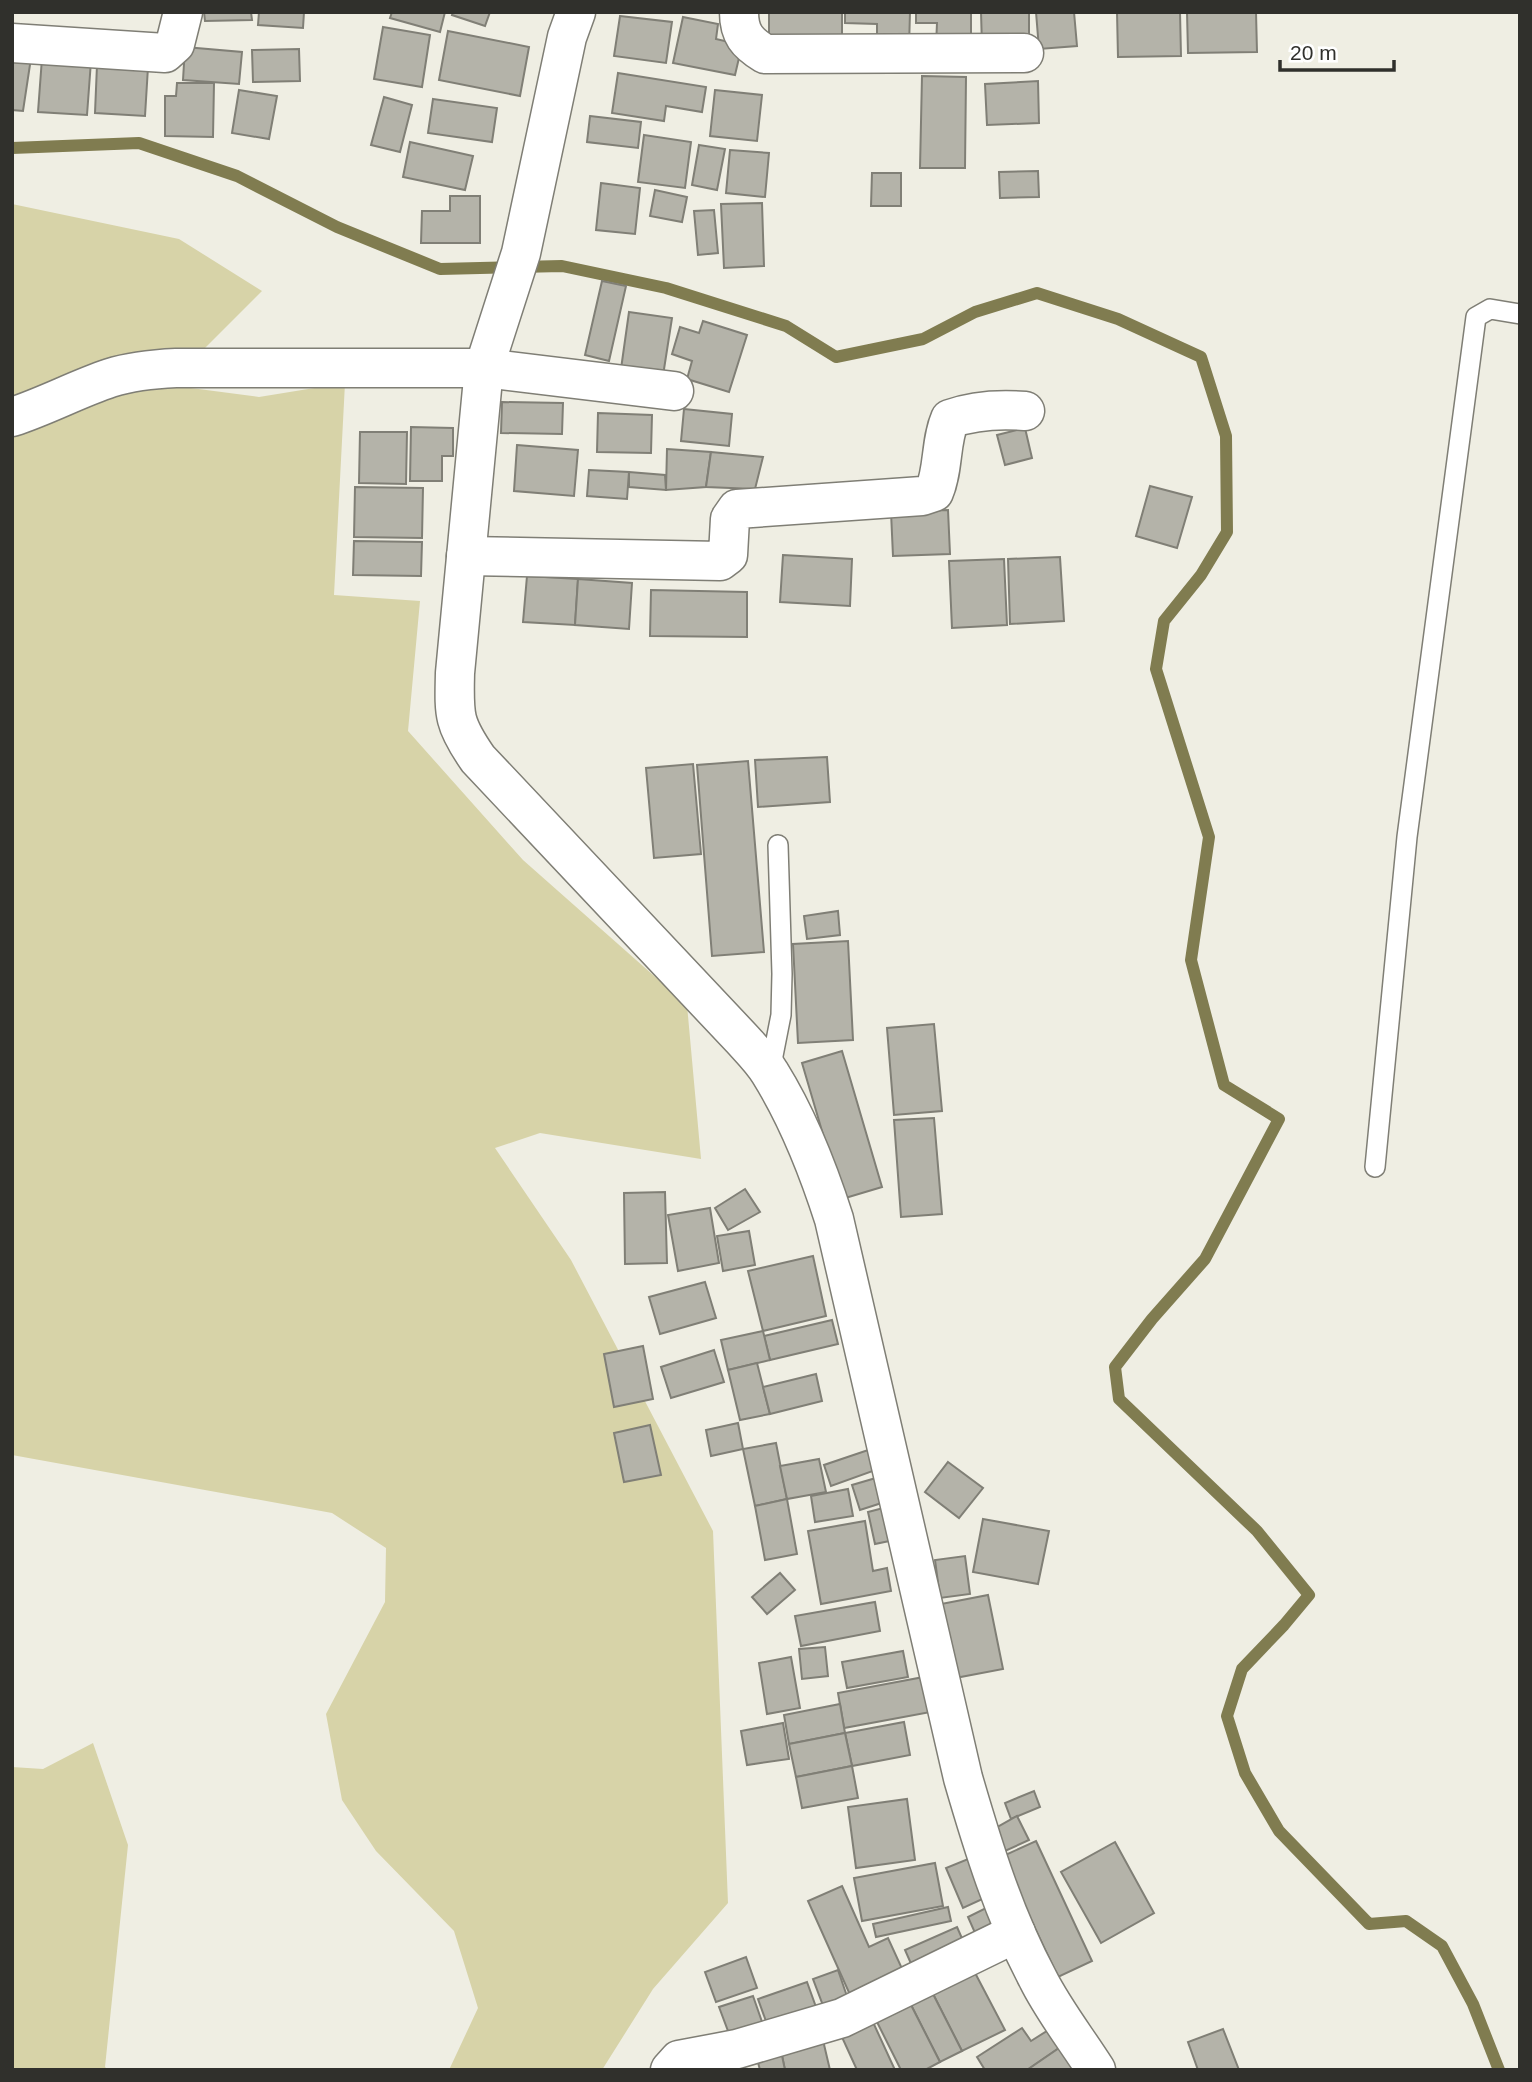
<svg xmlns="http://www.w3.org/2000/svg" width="1532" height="2082" font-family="Helvetica,sans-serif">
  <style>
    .green { fill: #d7d3a8 }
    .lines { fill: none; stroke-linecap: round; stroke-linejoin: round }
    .stream { stroke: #807c50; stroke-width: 12 }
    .building { fill: #b4b3a9; stroke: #807f76; stroke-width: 2 }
    .service-casing { stroke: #7f7e75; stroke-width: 22 }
    .minor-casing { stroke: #7f7e75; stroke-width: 41 }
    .service { stroke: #fff; stroke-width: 19 }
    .minor { stroke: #fff; stroke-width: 38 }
  </style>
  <rect width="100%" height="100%" fill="#efeee3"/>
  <!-- green -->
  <g class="green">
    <polygon points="12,204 179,239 262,291 168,385 259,397 345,383 334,595 420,601 408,731 523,860 687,1005 701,1159 540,1133 495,1148 571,1260 713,1531 728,1903 653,1989 602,2070 449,2070 478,2008 454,1931 376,1851 342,1800 326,1714 385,1602 386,1548 332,1513 12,1455"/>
    <polygon points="93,1743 128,1845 105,2067 108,2070 12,2070 12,1767 43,1769"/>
  </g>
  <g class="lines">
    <!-- stream -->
    <polyline class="stream" points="12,148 139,143 237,176 337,227 440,269 562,266 666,288 786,326 836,357 923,339 975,312 1037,293 1118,319 1201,357 1226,436 1227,532 1201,575 1164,621 1156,669 1209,837 1191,960 1224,1085 1279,1119 1205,1259 1152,1319 1115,1367 1119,1399 1257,1531 1309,1595 1284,1625 1242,1669 1227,1716 1245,1773 1279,1831 1369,1924 1406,1921 1442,1946 1473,2004 1499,2070"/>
  </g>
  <!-- building -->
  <g class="building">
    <polygon points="204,12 251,12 252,20 205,21"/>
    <polygon points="259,12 304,12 303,28 258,25"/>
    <polygon points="392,12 445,12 440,32 390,18"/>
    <polygon points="453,12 490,12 485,26 452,15"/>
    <rect x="769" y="12" width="73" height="33"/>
    <polygon points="845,12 910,12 909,47 877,47 877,24 845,23"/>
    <polygon points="916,12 971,12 971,46 936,46 937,23 916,23"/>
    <polygon points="981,12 1029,12 1029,46 982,46"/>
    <polygon points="1036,12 1074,12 1077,46 1039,49"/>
    <polygon points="1117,12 1180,12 1181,56 1118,57"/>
    <polygon points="1187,12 1256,12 1257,52 1188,53"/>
    <polygon points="620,16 672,22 666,63 614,56"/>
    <polygon points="683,17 718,24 716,39 742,45 735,75 673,63"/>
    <polygon points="383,27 430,35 422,87 374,79"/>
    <polygon points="448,31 529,47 520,96 439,80"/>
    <polygon points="185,47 242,52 239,84 183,80"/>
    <polygon points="299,49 300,81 253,82 252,50"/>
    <polygon points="12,55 31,58 23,111 12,110"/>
    <polygon points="42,58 91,61 87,115 38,112"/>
    <polygon points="97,65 148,67 145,116 95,113"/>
    <polygon points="618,73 706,87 702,112 666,106 664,121 612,113"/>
    <polygon points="922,76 966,77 965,168 920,168"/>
    <polygon points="1038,81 1039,123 987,125 985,84"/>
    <polygon points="177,83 214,83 213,137 165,136 165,96 176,96"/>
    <polygon points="239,90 277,96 269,139 232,133"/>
    <polygon points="715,90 762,95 757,141 710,136"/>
    <polygon points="384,97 412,105 400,152 371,145"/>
    <polygon points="433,99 497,108 492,142 428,133"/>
    <polygon points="590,116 641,122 638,148 587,142"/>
    <polygon points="644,135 691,142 685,188 638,182"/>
    <polygon points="410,142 473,156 465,190 403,177"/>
    <polygon points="699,145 725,149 717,190 692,185"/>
    <polygon points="730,150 769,153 765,197 726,193"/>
    <polygon points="1038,171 1039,197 1000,198 999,172"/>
    <polygon points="872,173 901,173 901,206 871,206"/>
    <polygon points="601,183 640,188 635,234 596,230"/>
    <polygon points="655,190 687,197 682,222 650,216"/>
    <polygon points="450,196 480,196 480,243 421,243 422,211 450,211"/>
    <polygon points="762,203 764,266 724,268 721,204"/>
    <polygon points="714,210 718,253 698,255 694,211"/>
    <polygon points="602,281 626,286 609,361 585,355"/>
    <polygon points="629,312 672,318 662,382 620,376"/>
    <polygon points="703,321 747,335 729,392 687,379 692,361 672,354 680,327 699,333"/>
    <polygon points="502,402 563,403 562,434 501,433"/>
    <polygon points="684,409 732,414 729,446 681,441"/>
    <polygon points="598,413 652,415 651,453 597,452"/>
    <polygon points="411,427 453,428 453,456 442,456 442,481 410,481"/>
    <polygon points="1025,428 1032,458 1005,465 997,435"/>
    <polygon points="360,432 407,432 406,484 359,483"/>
    <polygon points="517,445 578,450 574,496 514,491"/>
    <polygon points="667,449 711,452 706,487 666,490"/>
    <polygon points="711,452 763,457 755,489 706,487"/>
    <polygon points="589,470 629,472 627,499 587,496"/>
    <polygon points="629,472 665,475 666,490 629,487"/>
    <polygon points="1150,486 1192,497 1177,548 1136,536"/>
    <polygon points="355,487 423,488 422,538 354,537"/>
    <polygon points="948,510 950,554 893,556 891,512"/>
    <polygon points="354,541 422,542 421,576 353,575"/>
    <polygon points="783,555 852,559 850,606 780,602"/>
    <polygon points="1060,557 1064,621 1010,624 1008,559"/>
    <polygon points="1004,559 1007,625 952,628 949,561"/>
    <polygon points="527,576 578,579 575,625 523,622"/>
    <polygon points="578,579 632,583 629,629 575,625"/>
    <polygon points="651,590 747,592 747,637 650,636"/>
    <polygon points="827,757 830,802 758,807 755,760"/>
    <polygon points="748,761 764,952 712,956 697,765"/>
    <polygon points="693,764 701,854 654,858 646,768"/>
    <polygon points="838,911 840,935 807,939 804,916"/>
    <polygon points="848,941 853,1040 798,1043 793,944"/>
    <polygon points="934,1024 942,1111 894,1115 887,1028"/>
    <polygon points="842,1051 882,1187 842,1199 802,1063"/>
    <polygon points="934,1118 942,1214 901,1217 894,1120"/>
    <polygon points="745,1189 760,1212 728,1230 715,1208"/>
    <polygon points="665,1192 667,1263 625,1264 624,1193"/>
    <polygon points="710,1208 719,1263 678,1271 668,1215"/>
    <polygon points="749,1231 755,1265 723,1271 717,1236"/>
    <polygon points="813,1256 826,1316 763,1331 748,1271"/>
    <polygon points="705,1282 716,1318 660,1334 649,1297"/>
    <polygon points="832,1320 838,1344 770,1360 764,1336"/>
    <polygon points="763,1331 770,1360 728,1370 721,1340"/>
    <polygon points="643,1346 653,1399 614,1407 604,1354"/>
    <polygon points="714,1350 724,1382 671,1398 661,1367"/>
    <polygon points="757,1363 770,1414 740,1420 728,1370"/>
    <polygon points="816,1374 822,1401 770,1414 763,1387"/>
    <polygon points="738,1423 743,1449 711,1456 706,1430"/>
    <polygon points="650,1425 661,1475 624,1482 614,1433"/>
    <polygon points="776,1443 787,1499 755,1506 743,1449"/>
    <polygon points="877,1447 884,1467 831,1486 824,1465"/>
    <polygon points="819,1459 826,1492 787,1499 780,1466"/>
    <polygon points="948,1462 983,1488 959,1518 925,1492"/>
    <polygon points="886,1475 894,1499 860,1510 852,1485"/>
    <polygon points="848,1489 853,1516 815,1522 811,1496"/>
    <polygon points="787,1499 797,1554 765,1560 755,1506"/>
    <polygon points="891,1506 899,1539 875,1544 868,1512"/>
    <polygon points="983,1519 1049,1531 1038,1584 973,1572"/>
    <polygon points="865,1521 873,1571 887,1568 891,1591 821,1604 808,1531"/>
    <polygon points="965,1556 970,1594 940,1598 935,1560"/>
    <polygon points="780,1573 795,1590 767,1614 752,1597"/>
    <polygon points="988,1595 1003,1669 950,1679 936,1605"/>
    <polygon points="875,1602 880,1631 801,1646 795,1616"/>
    <polygon points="825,1647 828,1676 802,1679 799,1649"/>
    <polygon points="903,1651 908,1677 847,1688 842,1662"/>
    <polygon points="791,1657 800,1708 767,1714 759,1663"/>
    <polygon points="929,1676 936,1711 844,1728 838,1693"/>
    <polygon points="840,1704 845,1733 789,1744 784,1715"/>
    <polygon points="904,1722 910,1755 852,1766 845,1733"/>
    <polygon points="783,1723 789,1759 747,1765 741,1731"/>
    <polygon points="845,1733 852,1766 796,1777 789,1744"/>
    <polygon points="852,1766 858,1798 802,1808 796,1777"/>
    <polygon points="1034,1791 1040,1807 1011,1819 1005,1803"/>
    <polygon points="907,1799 915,1860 856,1868 848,1807"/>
    <polygon points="1017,1816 1029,1840 1005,1851 994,1829"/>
    <polygon points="1036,1841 1092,1961 1058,1977 1001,1857"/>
    <polygon points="1115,1842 1154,1913 1101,1943 1061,1872"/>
    <polygon points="973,1857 989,1896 963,1908 946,1868"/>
    <polygon points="935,1863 943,1906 862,1921 854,1878"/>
    <polygon points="842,1886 869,1947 888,1938 904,1973 851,1997 808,1901"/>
    <polygon points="992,1905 1004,1930 979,1942 968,1917"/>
    <polygon points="948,1907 951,1921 876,1937 873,1924"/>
    <polygon points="957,1927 968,1952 916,1975 905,1950"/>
    <polygon points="746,1957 757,1988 716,2002 705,1972"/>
    <polygon points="973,1969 1005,2030 962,2051 931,1990"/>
    <polygon points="838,1970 851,2008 827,2016 813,1979"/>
    <polygon points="807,1982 821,2021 772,2038 758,1999"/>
    <polygon points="931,1990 962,2051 940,2062 909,2001"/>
    <polygon points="753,1996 767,2036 734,2047 719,2007"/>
    <polygon points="909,2001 940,2062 925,2070 901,2070 875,2018"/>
    <polygon points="872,2020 895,2070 857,2070 841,2035"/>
    <polygon points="1022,2028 1031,2041 1050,2029 1062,2046 1027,2070 985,2070 977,2057"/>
    <polygon points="1223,2029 1239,2070 1198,2070 1188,2042"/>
    <polygon points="822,2036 830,2070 785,2070 780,2046"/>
    <polygon points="780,2046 785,2070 760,2070 755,2051"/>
    <polygon points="1062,2046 1077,2070 1027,2070"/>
  </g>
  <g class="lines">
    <defs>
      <g id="service">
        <polyline points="770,1071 781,1015 782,974 778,845"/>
        <polyline points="1375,1167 1407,837 1476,317 1490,309 1520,314"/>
      </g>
      <g id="minor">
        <path d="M576,12L567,37L521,253L484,368L455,673C454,715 453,723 478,759L742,1039C752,1050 763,1061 770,1073C798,1118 818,1169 834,1219L963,1778C983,1847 1004,1915 1038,1979C1054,2011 1077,2040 1096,2070"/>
        <path d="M739,12C739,34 747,43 765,54L1024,53"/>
        <polyline points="12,43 165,53 175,44 183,12"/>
        <path d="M12,417C46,406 77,389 110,378C132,371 153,369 176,368H484L674,391"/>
        <path d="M466,556L720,561L728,555L730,519L737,509L922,496L934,492C944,469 940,442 950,419C975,410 999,409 1025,411"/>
        <polyline points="670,2070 679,2060 737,2049 842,2018 1016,1933"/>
      </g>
    </defs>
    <!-- service casing -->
    <use href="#service" class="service-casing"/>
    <!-- minor casing -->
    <use href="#minor" class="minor-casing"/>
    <!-- service -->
    <use href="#service" class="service"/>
    <!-- minor -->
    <use href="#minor" class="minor"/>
  </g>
  <!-- border -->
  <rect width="1532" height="2082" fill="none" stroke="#30302c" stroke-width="28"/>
  <!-- scale -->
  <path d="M1280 60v10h114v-10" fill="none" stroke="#30302c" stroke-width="3.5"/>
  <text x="1290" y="60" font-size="21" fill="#30302c" stroke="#ffffff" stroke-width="5" paint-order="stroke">20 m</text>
</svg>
